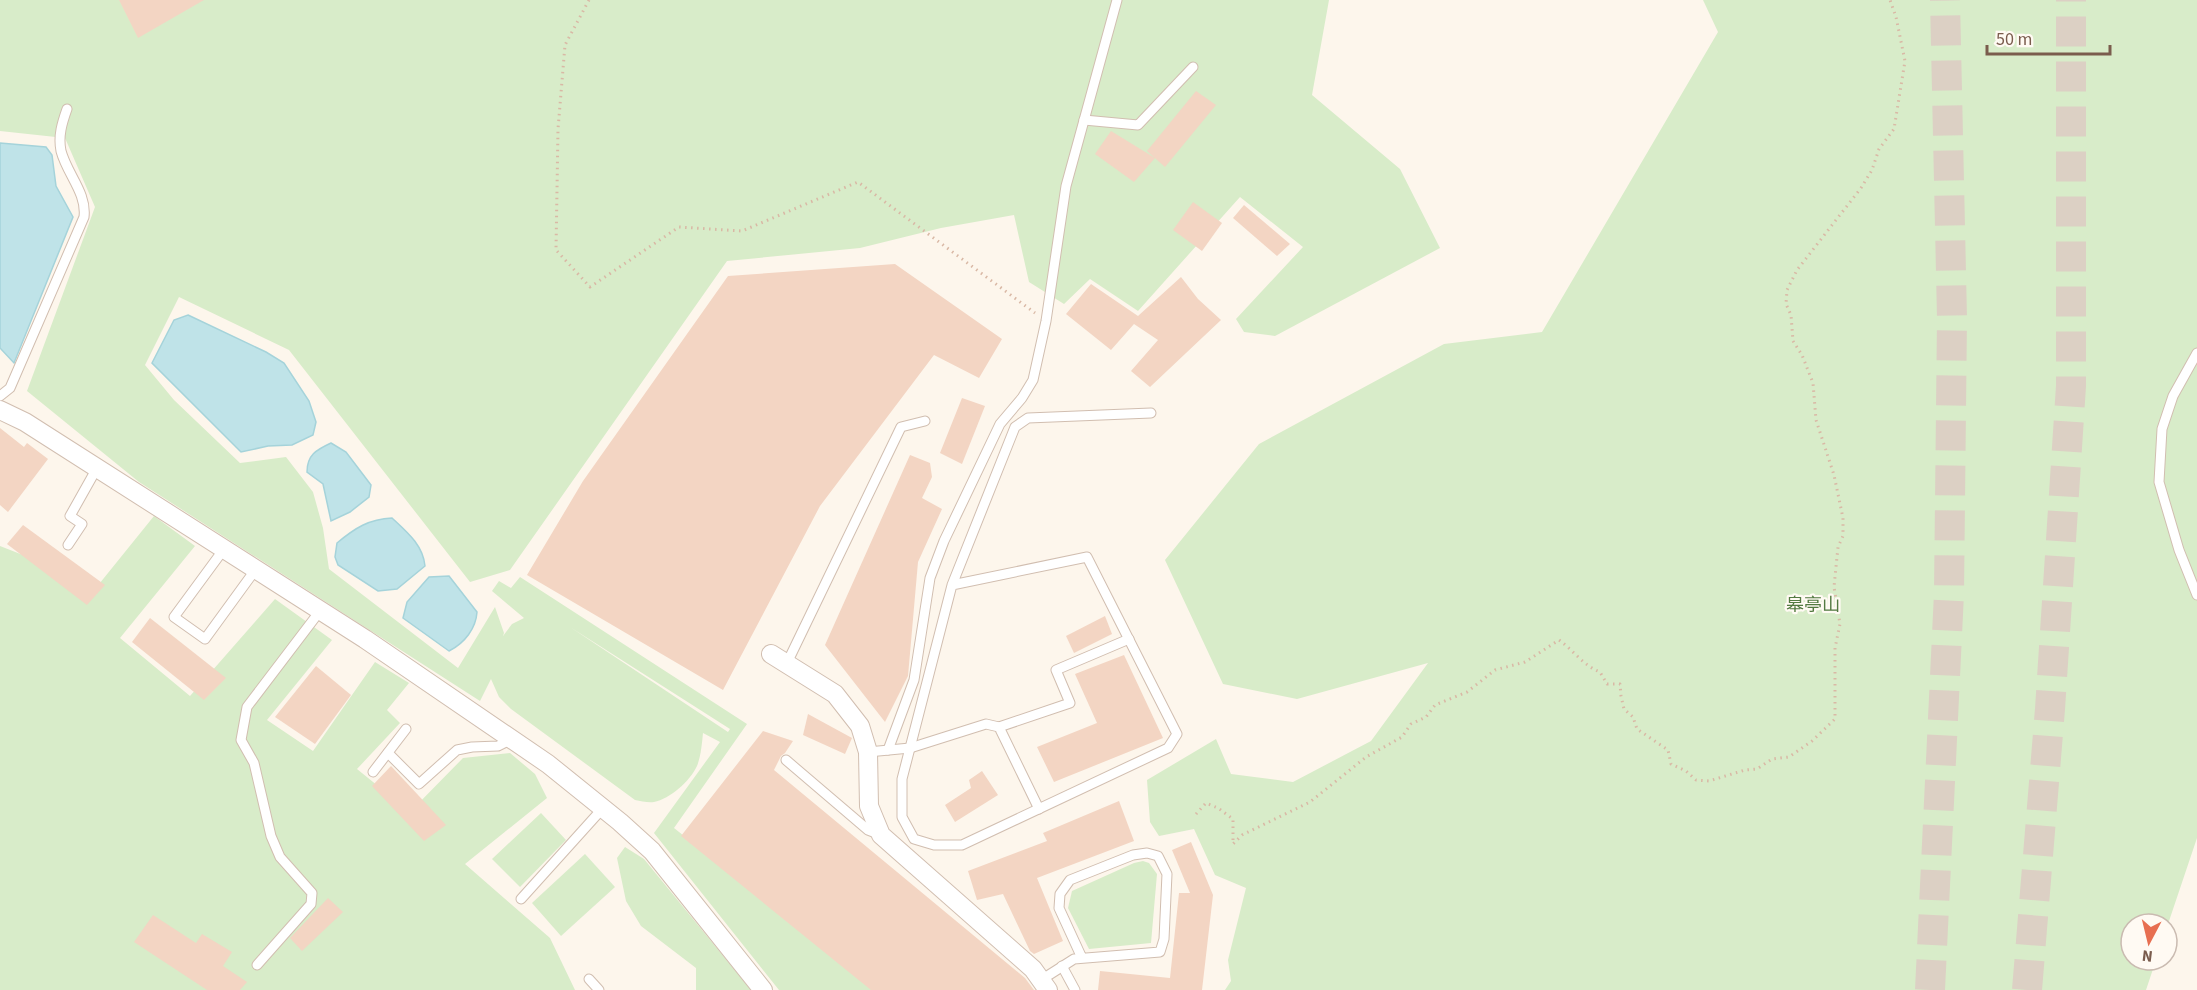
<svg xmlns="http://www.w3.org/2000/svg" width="2197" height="990" font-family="'Source Sans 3','Noto Sans SC',sans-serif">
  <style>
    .green { fill: #d8ecc9; fill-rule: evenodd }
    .water { fill: #bfe3e8; stroke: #a5d3da; stroke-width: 1.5 }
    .building { fill: #f3d5c3 }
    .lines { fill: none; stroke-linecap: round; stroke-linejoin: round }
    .trunk-tunnel { stroke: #dcd0c4; stroke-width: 30; stroke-dasharray: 30 15; stroke-linecap: butt }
    .service-casing { stroke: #d1beb0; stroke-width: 11 }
    .minor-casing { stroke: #d1beb0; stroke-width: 20 }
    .path { stroke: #d9b8a5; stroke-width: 3; stroke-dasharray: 1.5 4.5; stroke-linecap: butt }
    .service { stroke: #fff; stroke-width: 9 }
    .minor { stroke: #fff; stroke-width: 18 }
    .labels { text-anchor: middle; stroke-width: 4.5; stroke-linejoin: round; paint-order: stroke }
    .park-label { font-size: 18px; fill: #537a41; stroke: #fffaf3 }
  </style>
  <rect width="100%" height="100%" fill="#fdf6ec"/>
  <!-- green -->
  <g class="green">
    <path d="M0,0H1329L1312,95L1400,169L1440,248L1275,336L1244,332L1236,319L1303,247L1240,197L1138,311L1090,279L1064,304L1029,282L1014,215L941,228L860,248L727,261L510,570L470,582L289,350L179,297L145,365L174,400L240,463L286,457L313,492L323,528L329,569L458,668L495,607L504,633L503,636L512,624L524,618L492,591L499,581L511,588L520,577L747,724L674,828L877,990H779L654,833L720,742L703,733C702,743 701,756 697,766C690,781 670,799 654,802C648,803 641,801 635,800L511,709L499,697L491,679L480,701L139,482L27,391L95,207L65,138L0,131ZM570,627L730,729L728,732Z"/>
    <polygon points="1703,0 2197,0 2197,838 2167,927 2167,924 2131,924 2131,960 2156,960 2146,990 1225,990 1231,981 1228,960 1246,888 1215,875 1194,829 1159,836 1150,822 1147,780 1216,739 1231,774 1293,782 1371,741 1428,663 1297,699 1223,684 1165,560 1259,444 1444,344 1542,332 1718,32"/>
    <polygon points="154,516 195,546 120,638 190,696 275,599 332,640 267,720 313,751 375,662 409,683 387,710 400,723 357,769 410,812 463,758 510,753 535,774 547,798 465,864 550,938 575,990 0,990 0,546 28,557 87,599"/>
    <polygon points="541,813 566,840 520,887 492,859"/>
    <polygon points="625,847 644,859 751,990 696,990 696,968 641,926 626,901 617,858"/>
    <polygon points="585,854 615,887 561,936 532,903"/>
    <polygon points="1143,861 1149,863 1157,874 1151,943 1089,949 1068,908 1072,891 1134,863"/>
  </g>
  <!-- water -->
  <g class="water">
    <polygon points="0,143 46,147 52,155 56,186 73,217 14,363 0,348"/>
    <polygon points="188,315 266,352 284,363 309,401 316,422 313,435 292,445 268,446 241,452 152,363 174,320"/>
    <path d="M331,443L346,452L371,485L369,497L350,512L331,521L323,484L307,472C307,455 316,450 331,443Z"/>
    <path d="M392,518C407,532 423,545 425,566L397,589L378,591L338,565L335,557L337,543C355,528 369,519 392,518Z"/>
    <path d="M449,576L477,612C476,628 465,643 449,651L403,618L407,602L429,577Z"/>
  </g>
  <!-- building -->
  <g class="building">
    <polygon points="119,0 204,0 138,38"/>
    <polygon points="1196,91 1216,105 1165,167 1147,151"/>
    <polygon points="1111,131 1155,158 1134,182 1095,154"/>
    <polygon points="1193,202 1222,223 1202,251 1173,230"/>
    <polygon points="1244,205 1290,244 1277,256 1233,218"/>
    <polygon points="895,264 1002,339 979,378 934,355 820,506 723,690 527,575 583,481 728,276"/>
    <polygon points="1181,277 1198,299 1221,320 1150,387 1131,371 1158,340 1134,324 1111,350 1066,314 1091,284 1138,316"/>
    <polygon points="962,398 985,406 962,464 940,453"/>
    <polygon points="0,428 24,447 27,443 48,459 8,512 0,505"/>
    <polygon points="910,455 930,463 932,477 922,498 942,509 918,562 908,676 885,722 825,645"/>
    <polygon points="23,525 105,585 87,605 7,544"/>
    <polygon points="1105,616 1112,634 1074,653 1066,636"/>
    <polygon points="150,618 226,678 204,700 132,642"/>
    <polygon points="1124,655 1163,738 1054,782 1037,747 1097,723 1075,674"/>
    <polygon points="316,666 351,695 315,744 275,717"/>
    <polygon points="808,714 852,738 845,754 803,735"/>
    <polygon points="763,731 793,741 785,753 781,756 774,770 1025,978 1034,990 871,990 681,836"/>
    <polygon points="391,766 446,825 424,841 372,786"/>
    <polygon points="982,771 998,795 955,822 945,805 971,788 969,780"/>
    <polygon points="1119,801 1134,841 1037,878 1063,941 1034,954 1030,951 1003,894 977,900 968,871 1047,841 1043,833"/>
    <polygon points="1191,842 1213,895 1202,990 1098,990 1100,971 1170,978 1179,893 1190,893 1172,850"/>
    <polygon points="328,898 343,912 302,951 290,938"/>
    <polygon points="153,915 196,943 202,934 232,952 223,966 247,982 240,990 207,990 134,942"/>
  </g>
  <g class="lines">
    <!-- trunk-tunnel -->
    <g class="trunk-tunnel">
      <polyline points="1930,990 1949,593 1952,318 1945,0"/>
      <polyline points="2027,990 2050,709 2071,386 2071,0"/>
    </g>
    <defs>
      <g id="service">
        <polyline points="1084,120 1138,125 1193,67"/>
        <polyline points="2197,353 2173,396 2162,429 2159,482 2179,550 2197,595"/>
        <path d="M0,396L10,388L84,217C87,193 67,174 61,151C58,136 62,123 67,109"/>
        <polyline points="68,545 82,524 70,516 97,468"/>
        <polyline points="224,549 174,617 205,639 256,569"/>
        <polyline points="952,585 1087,557 1177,734 1168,748 962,845 934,845 914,839 902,817 902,779 952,585 1015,427 1028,418 1151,413"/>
        <polyline points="787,663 901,427 925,421"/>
        <polyline points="999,727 1070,703 1056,670 1129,639"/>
        <polyline points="888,750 914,680 930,578 944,541 1000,424 1022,398 1033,380 1046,321 1066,186 1117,0"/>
        <polyline points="868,752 910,748 986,724 999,727 1039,809"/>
        <polyline points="388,753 419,784 457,750 472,747 498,746 512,739"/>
        <polyline points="786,760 868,830 881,835"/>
        <polyline points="373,772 406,729"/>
        <polyline points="521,899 603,808"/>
        <polyline points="257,965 311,904 312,893 280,857 271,836 254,763 241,740 247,707 320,611"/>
        <polyline points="1062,966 1075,990"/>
        <polyline points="589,979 599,990"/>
        <polyline points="1041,980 1074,959 1160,952 1164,939 1167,874 1158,856 1147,853 1133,855 1070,880 1060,894 1059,908 1082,958"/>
      </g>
      <g id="minor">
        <polyline points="0,410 25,422 365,639 548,764 620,822 652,851 763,990"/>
        <polyline points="771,654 835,694 860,726 868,752 869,806 881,835 1033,969 1048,990"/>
      </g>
    </defs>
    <!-- service casing -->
    <use href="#service" class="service-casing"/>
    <!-- minor casing -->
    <use href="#minor" class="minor-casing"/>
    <!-- path -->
    <g class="path">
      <polyline points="589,0 565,45 558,129 556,250 590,287 679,227 742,231 858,182 1035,313"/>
      <path d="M1196,814L1206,803L1218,808L1233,819V844L1242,835L1310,802L1366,757L1402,737L1411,724L1426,717L1435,705L1467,692L1495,670L1525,662L1559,640C1573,650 1584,666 1600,672L1607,684H1620L1621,696L1624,709L1633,717L1637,729L1668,750L1671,764L1686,771L1696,780L1709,781L1745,770L1757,769L1772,759L1789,757L1812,741L1835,719V648L1840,624L1834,587L1838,547L1843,536V518L1834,475L1816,420L1813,383L1802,355L1793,341L1791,315L1786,304L1787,290L1797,270L1861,188L1872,170L1879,149L1894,129L1905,61L1896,17L1890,0"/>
    </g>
    <!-- service -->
    <use href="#service" class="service"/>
    <!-- minor -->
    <use href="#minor" class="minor"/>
  </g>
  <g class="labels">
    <!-- park labels -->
    <g class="park-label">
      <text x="1813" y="611">皋亭山</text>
    </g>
  </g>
  <!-- north arrow -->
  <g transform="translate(2149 942) rotate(187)"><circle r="28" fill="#fffaf3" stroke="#cabbb1" stroke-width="1.5"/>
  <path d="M0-4.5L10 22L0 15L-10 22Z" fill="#e76f51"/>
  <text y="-9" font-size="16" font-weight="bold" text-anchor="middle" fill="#7a5c4d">N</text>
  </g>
  <!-- scale -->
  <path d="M1987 45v9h123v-9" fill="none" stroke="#7a5c4d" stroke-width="3"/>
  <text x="1996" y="45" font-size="18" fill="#7a5c4d" stroke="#fffaf3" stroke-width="4.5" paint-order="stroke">50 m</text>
</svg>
